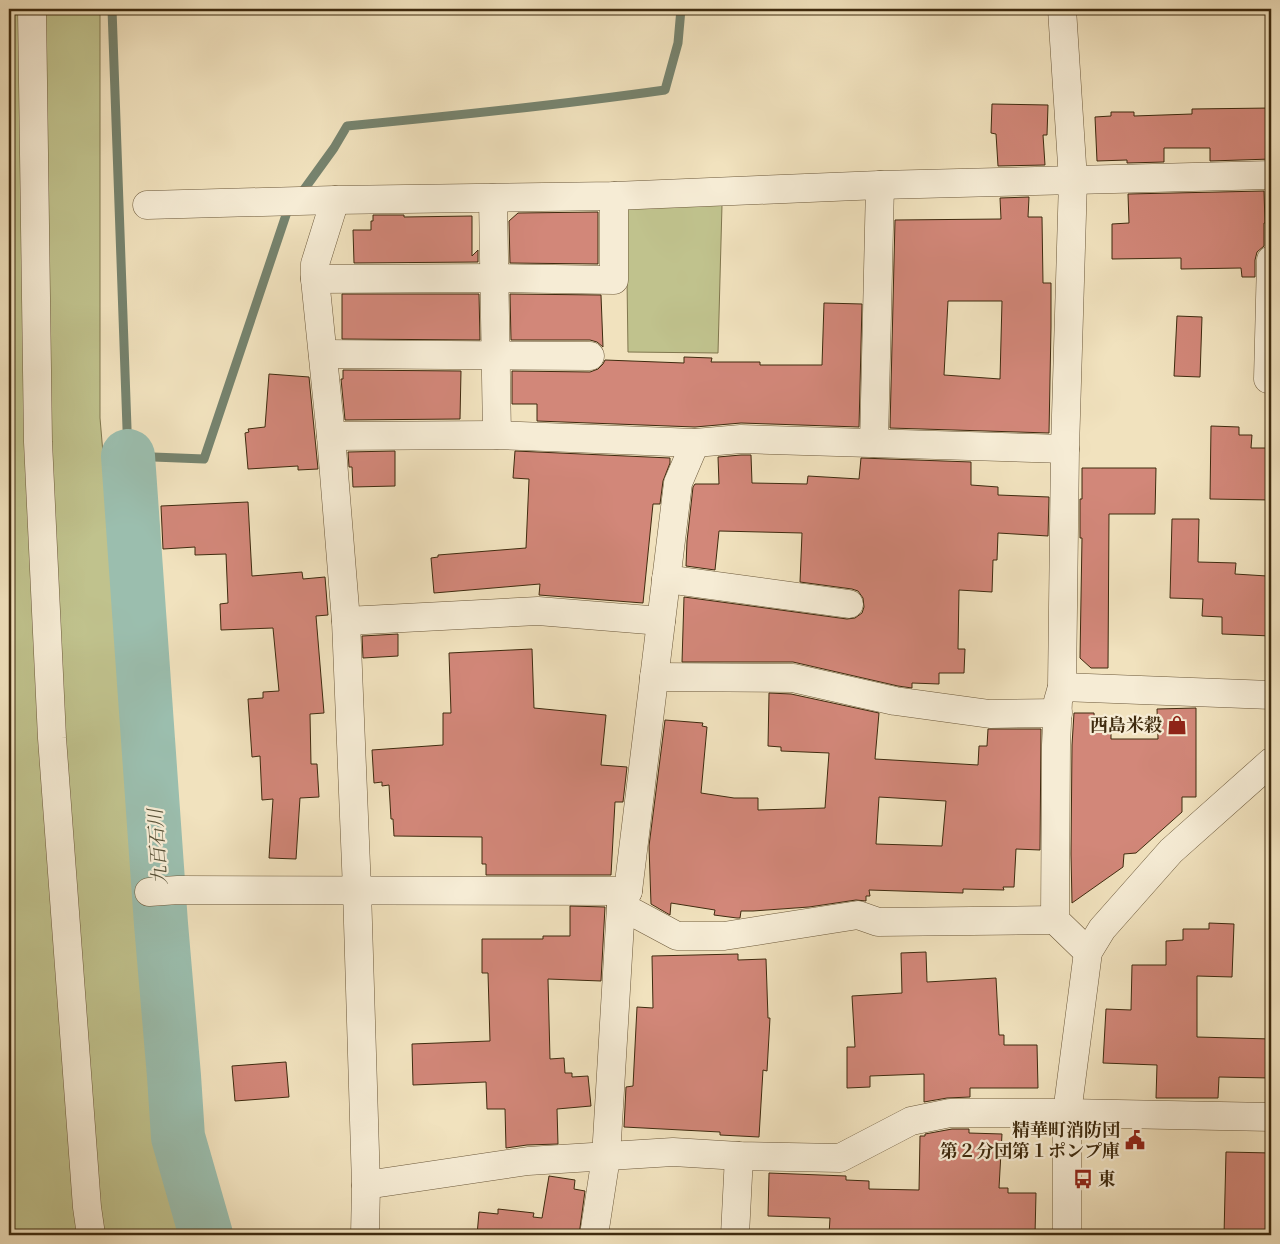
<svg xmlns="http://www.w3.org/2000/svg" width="1280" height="1244" font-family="'IM FELL French Canon','Noto Serif JP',serif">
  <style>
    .green { fill: #c0c28d; stroke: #80764e }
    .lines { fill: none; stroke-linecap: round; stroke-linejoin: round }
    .stream { stroke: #76836e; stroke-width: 9 }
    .river { stroke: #9bbeae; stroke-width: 54 }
    .building { fill: #d28779; stroke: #3f2b0f; fill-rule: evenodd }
    .minor-casing { stroke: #6c593b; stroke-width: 29 }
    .tertiary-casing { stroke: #6c593b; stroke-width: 29 }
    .minor { stroke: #f6ecd5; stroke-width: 28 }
    .tertiary { stroke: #f6ecd5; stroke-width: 28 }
    .labels { text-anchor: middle; stroke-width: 4.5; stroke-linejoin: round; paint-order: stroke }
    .poi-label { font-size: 18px; font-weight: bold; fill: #3f2b0f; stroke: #f6ecd5; text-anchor: end }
    .water-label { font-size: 19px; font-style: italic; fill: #565037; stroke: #f6ecd5 }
  </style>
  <rect width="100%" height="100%" fill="#f1e2be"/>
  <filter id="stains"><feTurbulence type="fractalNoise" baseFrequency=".004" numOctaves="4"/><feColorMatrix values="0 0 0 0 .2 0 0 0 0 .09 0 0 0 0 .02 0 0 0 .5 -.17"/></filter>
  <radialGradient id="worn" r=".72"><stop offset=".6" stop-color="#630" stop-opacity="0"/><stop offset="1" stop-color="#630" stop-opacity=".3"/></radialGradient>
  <!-- green -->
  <g class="green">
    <polygon points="9,9 100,9 100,418 157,1089 163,1126 175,1176 192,1235 9,1235"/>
    <polygon points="722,205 718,353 628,352 626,206"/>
  </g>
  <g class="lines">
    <!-- stream -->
    <g class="stream">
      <polyline points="112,9 128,456 204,459 287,212 292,206"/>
      <path d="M300,195L334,148L347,126C453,116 559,105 665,90L678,43L681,9"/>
    </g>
    <!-- river -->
    <polyline class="river" points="128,456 161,924 174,1076 178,1137 206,1235"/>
  </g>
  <!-- building -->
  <g class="building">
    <polygon points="992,104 1048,105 1047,135 1043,135 1045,165 998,166 996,134 991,133"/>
    <polygon points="1271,108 1271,159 1210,161 1210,148 1164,148 1164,162 1127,163 1127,160 1097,161 1095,117 1111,116 1111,112 1134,112 1134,116 1192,114 1192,109"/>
    <polygon points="1264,191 1265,223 1264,223 1264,246 1257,252 1255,260 1255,277 1242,277 1241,268 1181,269 1181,258 1112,259 1112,224 1129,223 1128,194"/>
    <path d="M1029,197L1028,217H1042L1043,283H1051V327L1049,433L890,428L895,220L1001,219L1000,198ZM948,301H1002L1000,379L944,375Z"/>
    <polygon points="598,212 598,264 510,263 509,221 518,213"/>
    <polygon points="373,215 404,215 404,217 472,216 472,256 478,250 478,262 354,263 353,230 371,230 371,221 373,221"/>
    <polygon points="342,294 479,294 480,340 342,339"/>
    <polygon points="510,294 601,295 603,347 597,342 590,340 511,340"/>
    <polygon points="824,303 862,304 859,427 741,423 695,427 537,421 537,404 512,404 512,371 590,372 598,369 603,364 605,360 684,363 684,357 712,358 711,362 760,362 760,365 822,365"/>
    <polygon points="1177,316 1202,317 1200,377 1174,376"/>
    <polygon points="343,370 461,371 460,419 345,420 341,379 343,379"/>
    <polygon points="269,374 309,377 318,469 298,470 298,466 248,469 245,433 249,432 248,429 265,427"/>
    <polygon points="1211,426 1239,427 1239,435 1252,435 1251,448 1271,448 1271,500 1210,499"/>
    <polygon points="395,451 395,486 353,487 352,467 349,467 348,452"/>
    <polygon points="515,451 670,458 670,463 663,481 660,504 653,504 643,603 539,595 540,584 434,593 431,558 438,557 438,555 526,548 529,479 513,478"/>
    <polygon points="741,455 751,455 752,483 807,484 808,476 859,479 861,458 971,462 971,485 998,487 998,495 1049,497 1048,536 998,533 997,560 993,560 992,592 959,590 958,649 965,649 964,673 939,673 939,684 912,683 912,688 898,686 793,662 682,662 684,597 847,619 855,618 862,613 864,607 863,598 858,591 852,589 800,582 802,533 719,531 715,570 686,566 687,541 693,487 695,484 719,484 718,457"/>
    <polygon points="1082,468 1156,468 1155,514 1109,514 1108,668 1091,668 1080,658 1082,538 1080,538 1080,499 1082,499"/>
    <polygon points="248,502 252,576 302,572 303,579 325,577 328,615 316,616 324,713 310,714 311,764 317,764 319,797 300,798 296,859 269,858 273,799 262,800 260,756 252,757 248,699 263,698 263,692 279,691 273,628 221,630 220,604 228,603 226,554 195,555 195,547 163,549 161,506"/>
    <polygon points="1172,519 1199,519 1198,562 1236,563 1235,574 1267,576 1266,613 1271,614 1271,636 1222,634 1222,617 1202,616 1203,599 1170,598"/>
    <polygon points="398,634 398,656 363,658 362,636"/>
    <polygon points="532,649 534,708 606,715 601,765 627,767 623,802 615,802 611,875 486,875 486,864 482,864 482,837 394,836 393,819 391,819 389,785 382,786 382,782 374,783 372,750 443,745 443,713 451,713 449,653"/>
    <path d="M769,693L791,694L879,713L875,759L978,765L979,746H987L988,729H1041L1040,850L1016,849L1014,887H1003L1004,890L963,889V893L869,890L870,896H866V901L856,900L809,907L753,911H741L740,918H737L714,915L715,910L671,903L670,915L651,904L649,846L665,720L703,723L702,726L707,727L701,793L734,798H758V810L825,808L829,753L781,751V747L768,746ZM879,797L946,801L942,846L876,844Z"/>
    <polygon points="1196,708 1196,797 1182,797 1182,812 1136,853 1124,854 1123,867 1072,903 1071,854 1072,745 1074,713 1094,713 1095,731 1111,731 1111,739 1158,739 1157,709"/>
    <polygon points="570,906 605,907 601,981 548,979 550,1059 564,1058 565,1073 572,1073 572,1077 588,1076 591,1106 557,1109 558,1144 527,1145 506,1148 505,1109 487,1109 486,1082 413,1085 412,1044 490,1041 488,973 482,973 482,939 543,939 543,936 570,936"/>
    <polygon points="1209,923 1234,924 1232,977 1197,976 1197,1037 1271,1039 1271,1078 1219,1077 1218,1098 1156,1098 1157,1065 1103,1063 1106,1009 1131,1010 1132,965 1166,965 1166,941 1183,940 1183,929 1209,929"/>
    <polygon points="926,952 927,982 996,978 999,1035 1004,1035 1004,1045 1037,1045 1038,1088 970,1088 970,1097 947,1098 924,1102 924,1074 870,1076 870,1087 847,1088 847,1047 855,1047 852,996 902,993 901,953"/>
    <polygon points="738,954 738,960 766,959 768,1018 770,1018 767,1071 763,1070 759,1137 720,1135 720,1132 624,1127 626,1087 633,1086 637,1007 653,1008 652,956"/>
    <polygon points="286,1062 289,1097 235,1101 232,1066"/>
    <polygon points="952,1129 969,1129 969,1133 1002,1134 999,1188 1008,1188 1008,1193 1036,1193 1035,1235 956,1234 956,1235 829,1235 830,1218 768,1216 769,1173 846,1176 846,1180 869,1181 869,1189 919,1190 920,1136 925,1136 925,1134"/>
    <polygon points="1226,1152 1271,1153 1271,1235 1224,1235"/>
    <polygon points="549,1176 575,1180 574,1189 585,1191 579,1235 545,1230 545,1235 477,1235 479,1212 498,1214 498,1209 534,1213 533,1217 542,1218"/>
  </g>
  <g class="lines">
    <defs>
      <g id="minor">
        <polyline points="32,9 38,442 52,738 87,1207 91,1235"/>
        <polyline points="1062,9 1073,180 1065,449 1062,687 1058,701 1056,745 1055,920 1088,952"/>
        <polyline points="493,198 497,435"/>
        <polyline points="335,200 315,264 315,279 331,436 346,621 357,890 366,1185 365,1235"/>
        <polyline points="147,205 335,200 614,196 880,185 1271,175"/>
        <polyline points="1271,260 1268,379 1271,379"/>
        <polyline points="315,279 493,278 614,280 614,196"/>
        <polyline points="323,354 590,356"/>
        <polyline points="331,436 497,435 695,443 741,439 1065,449"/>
        <polyline points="874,443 880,185"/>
        <polyline points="666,579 849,604"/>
        <polyline points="346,621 538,611 661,621"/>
        <polyline points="654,677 793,678 895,701 990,714 1058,713"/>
        <polyline points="1062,687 1271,695"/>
        <polyline points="149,892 178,890 628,891"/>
        <polyline points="621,906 677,936 724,936 858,915 878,922 1055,920"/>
        <polyline points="366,1185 528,1161 673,1152 739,1156 840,1158 911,1121 950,1113 1067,1113 1271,1117"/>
        <polyline points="594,1235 606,1157 621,906 628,891 678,483 695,443"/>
        <polyline points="735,1235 739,1156"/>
      </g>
      <polyline id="tertiary" points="1067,1235 1067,1113 1088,952 1102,929 1171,851 1271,762"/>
    </defs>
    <!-- minor casing -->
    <use href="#minor" class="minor-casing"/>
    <!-- tertiary casing -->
    <use href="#tertiary" class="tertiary-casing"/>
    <!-- minor -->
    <use href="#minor" class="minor"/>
    <!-- tertiary -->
    <use href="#tertiary" class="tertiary"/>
  </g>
  <!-- icons -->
  <defs>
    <symbol id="shop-bare" viewBox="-9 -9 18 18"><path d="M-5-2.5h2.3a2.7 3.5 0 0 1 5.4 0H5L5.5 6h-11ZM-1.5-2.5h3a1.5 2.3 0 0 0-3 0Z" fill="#8f2418" stroke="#f6ecd5" stroke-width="2.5" paint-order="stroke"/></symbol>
    <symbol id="civic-bare" viewBox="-9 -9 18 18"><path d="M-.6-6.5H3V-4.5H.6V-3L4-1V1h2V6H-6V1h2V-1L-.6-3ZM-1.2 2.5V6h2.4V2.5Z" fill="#8f2418" stroke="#f6ecd5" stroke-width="2.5" paint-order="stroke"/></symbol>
    <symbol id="bus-bare" viewBox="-9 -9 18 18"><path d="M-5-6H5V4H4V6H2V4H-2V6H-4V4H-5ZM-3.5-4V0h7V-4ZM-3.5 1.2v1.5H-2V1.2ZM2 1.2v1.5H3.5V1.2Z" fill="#8f2418" stroke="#f6ecd5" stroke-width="2.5" paint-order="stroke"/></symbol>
  </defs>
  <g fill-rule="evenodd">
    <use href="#shop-bare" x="1163" y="711" width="28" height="28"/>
    <use href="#civic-bare" x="1121" y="1126" width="28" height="28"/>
    <use href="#bus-bare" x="1069" y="1165" width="28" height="28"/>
  </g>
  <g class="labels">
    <!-- poi labels -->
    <g class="poi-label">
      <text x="1162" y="731">西島米穀</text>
      <text x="1120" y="1136">精華町消防団<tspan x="1120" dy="21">第２分団第１ポンプ庫</tspan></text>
      <text x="1098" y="1185" text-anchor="start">東</text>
    </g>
    <!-- water labels -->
    <g class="water-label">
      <text transform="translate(157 847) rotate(-94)" y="7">九百石川</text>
    </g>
  </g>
  <!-- margin -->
  <rect width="1280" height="1244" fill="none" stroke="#f1e2be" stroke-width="30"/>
  <rect x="10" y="10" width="1260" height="1224" fill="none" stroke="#3f2b0f" stroke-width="2.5"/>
  <rect x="15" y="15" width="1250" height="1214" fill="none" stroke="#3f2b0f"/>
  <rect width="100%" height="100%" filter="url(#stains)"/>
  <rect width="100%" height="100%" fill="url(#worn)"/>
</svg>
